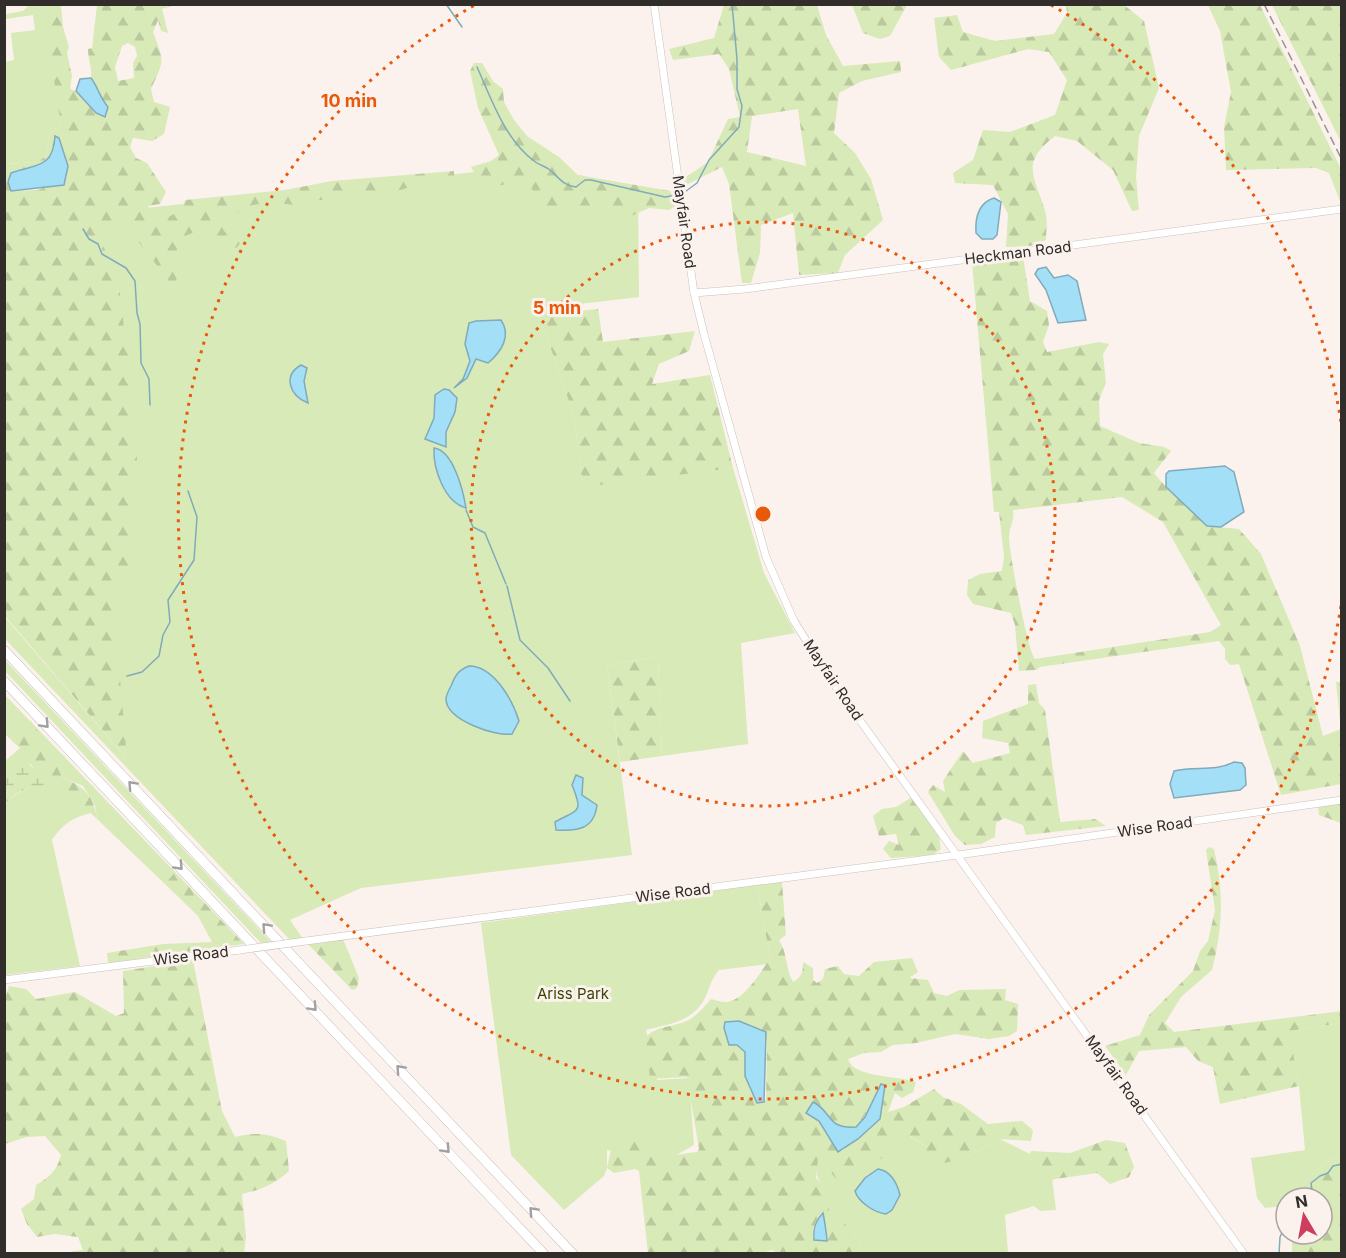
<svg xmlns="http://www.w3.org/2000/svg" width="1346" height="1258" font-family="Inter,sans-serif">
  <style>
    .green { fill: #d8eab7 }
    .forest { fill: url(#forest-firs); fill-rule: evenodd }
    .wetland { fill: url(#wetland-marsh) }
    .water { fill: #a4dff8; stroke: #81aaba; stroke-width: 1.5 }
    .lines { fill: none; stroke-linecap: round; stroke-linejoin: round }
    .stream { stroke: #81aaba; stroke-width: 1.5 }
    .tertiary-casing { stroke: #c9c1bc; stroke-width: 8 }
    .motorway-casing { stroke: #c9c1bc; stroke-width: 10 }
    .tertiary { stroke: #fff; stroke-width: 7 }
    .motorway { stroke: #fff; stroke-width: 9 }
    .rail { stroke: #99928f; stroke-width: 1.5; stroke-dasharray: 9 4.5; stroke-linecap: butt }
    .tertiary-bridge-casing { stroke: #c9c1bc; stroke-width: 8; stroke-linecap: butt }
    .tertiary-bridge { stroke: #fff; stroke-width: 7 }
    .oneway { stroke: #a2a0a0 }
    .ring { fill: none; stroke: #e8590c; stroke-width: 3; stroke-dasharray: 3 6 }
    .labels { text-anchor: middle; stroke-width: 6; stroke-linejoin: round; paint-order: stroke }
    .street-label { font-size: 15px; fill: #302d2b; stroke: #fbf2ed }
    .park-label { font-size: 15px; fill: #354600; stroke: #fbf2ed }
    .centre { fill: #e8590c; stroke: #fbf2ed; stroke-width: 3 }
    .ring-label { font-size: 18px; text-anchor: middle; font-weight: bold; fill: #e8590c; stroke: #fbf2ed; stroke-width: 6; stroke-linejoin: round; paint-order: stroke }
  </style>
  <defs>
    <pattern id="forest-firs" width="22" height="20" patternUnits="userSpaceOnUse" patternTransform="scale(1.5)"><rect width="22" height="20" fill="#d8eab7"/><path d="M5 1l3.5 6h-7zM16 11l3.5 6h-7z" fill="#bac99e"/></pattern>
    <pattern id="wetland-marsh" width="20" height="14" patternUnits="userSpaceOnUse" patternTransform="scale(1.5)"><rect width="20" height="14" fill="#d8eab7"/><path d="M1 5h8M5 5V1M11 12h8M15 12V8" fill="none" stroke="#bac99e"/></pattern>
  </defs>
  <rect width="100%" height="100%" fill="#fbf2ed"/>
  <!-- green -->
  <g class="green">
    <polygon points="29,5 52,5 49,9 61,125 49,135 46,156 38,162 5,164 5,62 14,60 11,33 35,30 33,15 6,19 6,14 23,11"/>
    <polygon points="475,172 638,194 639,297 563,306 542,323 574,416 583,486 733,468 764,573 795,633 741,643 748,744 662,756 658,657 607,665 632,855 361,888 290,920 303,939 290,940 5,639 4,616 126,758 81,215"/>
    <polygon points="4,659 271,942 261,943 5,671"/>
    <polygon points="4,694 175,872 165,884 97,819 95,805 83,786 62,777 30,722 10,739 5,734"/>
    <path d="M20,748L91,813C75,816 61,825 52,840L80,966L5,975V804C17,791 28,788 45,784L31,764L5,771V761Z"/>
    <path d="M757,885L770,958L767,964L719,970C709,982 710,989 704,1000C691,1022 669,1024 646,1030L657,1080L689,1078L694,1145L666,1161L607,1150V1168L604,1176L564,1210L511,1155L481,923Z"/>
    <path d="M1341,1023V1155C1323,1161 1304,1181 1295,1198H1286V1206L1265,1208L1257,1198L1251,1158L1305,1150L1299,1086L1288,1031Z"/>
    <path d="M895,1135L910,1136L927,1147L967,1157L1000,1139L1030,1154L1026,1162L1052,1178L1056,1210L1040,1211L1034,1206L1005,1215L1008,1253H865L852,1230L829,1210L830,1193C818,1181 814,1176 818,1159Z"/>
  </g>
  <!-- forest -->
  <g class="forest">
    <path d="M178,4L162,9L168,33L161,31L158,20L153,32C165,63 164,60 151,89L154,102L170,107L164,134L152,141L133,138L130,147L136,158L147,163L166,192L160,204L148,206L154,218L170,216L182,210L185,200L285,190L332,181L454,171V181H431L393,192L336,197L295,205L270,202L253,205L219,223L225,232L242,233L244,239L236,248L199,230L181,238L175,256L177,288L168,286L162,272L127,227H116L104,233L102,243L119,284L125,337L132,358L131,371L137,461L132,479L129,557L136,571L134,577L112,584L127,759L5,616L4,153L6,164L38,162L46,156L49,135L61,125L49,46V9L52,5H61L63,27L69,47L67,53L72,76L70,89L76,91L96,113C103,97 101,91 91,78C92,67 88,59 88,49L92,48L97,5ZM128,43L135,47L137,56L133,63L134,78L118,81L115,67L122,46ZM55,136L59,138L68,166L66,179L38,190L11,191V173C36,164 53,169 55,136Z"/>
    <path d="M724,5H817L826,35L843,66L900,61L901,72L862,81L839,93L834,133L855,153L871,179L883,220L845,255L838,273L799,275L793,213L761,225L760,253L751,283H742L729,184L722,167L686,185L683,179L708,162L728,119L740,117L729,69L719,54L673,60L669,49L714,38ZM798,109L806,166L747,152L752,116Z"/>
    <polygon points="852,5 907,5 890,36 880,39 863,33"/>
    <path d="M1066,5H1124L1144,21L1159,88L1139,136L1136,177L1139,210L1132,211L1113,170L1077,141L1055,136C1019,164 1035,176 1045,211C1048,220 1046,231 1046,240L1030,246L1006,247L1008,214L993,185L955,183L953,173L973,160L983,130L1010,132L1055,115L1067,80L1049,52L1028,49L951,70L939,57L934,18L957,15L963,32L995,41L1054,34L1067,13Z"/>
    <polygon points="1208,5 1260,5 1341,169 1341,200 1340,201 1329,173 1316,168 1226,170 1224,127 1231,92 1220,31"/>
    <polygon points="1272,5 1341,5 1341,142"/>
    <polygon points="474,63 482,63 493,81 503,89 504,102 514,120 527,136 559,157 578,175 670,191 677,205 669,210 649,208 631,216 612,207 586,211 546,208 531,188 506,184 489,188 482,187 471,167 491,161 499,155 478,108 470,71"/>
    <path d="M1023,256L1030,301L1047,311L1049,325L1043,342L1047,352L1099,342L1109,344L1103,354L1106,383L1099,400L1100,426L1139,443L1164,447L1171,451L1154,473L1166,487L1207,526L1239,529L1261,554L1300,646L1323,736L1341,729L1336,682H1341V784L1281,795L1239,664L1231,665L1225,659V649L1219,641L1040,667L1036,670L1019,671L1015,625L1011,613L973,604L967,595L968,580L980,574L1002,571L1004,557L999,512H994L972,263ZM1122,497L1163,522L1221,625L1210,632L1035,659C1028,652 1009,552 1009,537C1009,527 1015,521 1013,510Z"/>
    <polygon points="598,309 603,342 695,331 689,351 659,364 652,384 710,375 733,468 583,487 574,416 542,323 555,313"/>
    <polygon points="658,657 662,756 620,762 607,665"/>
    <polygon points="1036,684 1039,703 1045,710 1060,822 1095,819 1106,826 1026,835 1023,825 1004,818 996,823 995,837 981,844 965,845 955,836 928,792 933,785 945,792 943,781 963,751 973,763 1010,753 1008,743 982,738 983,721 1028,704 1028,685"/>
    <path d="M31,721L45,742L62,777C83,786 94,795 97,819L10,739Z"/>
    <polygon points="912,797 939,837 941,849 933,855 891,858 883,849 889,841 899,845 896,834 879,836 873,816 882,809 896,807"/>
    <polygon points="1341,803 1341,823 1319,815 1318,806"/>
    <path d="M1209,847L1214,849C1224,893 1223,926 1212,970L1181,997L1165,1023L1174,1032L1342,1011L1341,1023L1289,1031L1299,1086L1220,1104L1213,1067L1198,1061L1186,1047L1139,1051L1126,1075L1105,1046L1140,1035L1149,1015L1193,971L1200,951L1208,941L1215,910L1206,850Z"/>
    <polygon points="175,872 244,944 108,963 107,953 163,944 212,942 198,916 165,884"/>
    <path d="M782,882L786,935L779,940C788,954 785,968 793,982C802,977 803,972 803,962L813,968V980L817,983L823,979L825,969L838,966L844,974L859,976L874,962L912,958L918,972L909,978L928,980L934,993L947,996L959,990L1006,989L1005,1000L1018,1004L1017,1031L1009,1036L989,1039L955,1034L916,1043L893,1045L881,1052L864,1053L848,1059C853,1078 900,1076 916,1082L913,1092L902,1098L895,1093L888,1112L904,1107L934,1089L943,1097L961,1104L988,1124L1022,1121L1033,1130L1031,1141L1000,1139L967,1157L933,1166L920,1159L927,1147L911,1136L904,1139L895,1135C891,1161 860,1174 838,1180L827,1169L825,1159H818L816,1178L831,1193L829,1210L852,1230L865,1253L777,1254L773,1250L756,1254L648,1253L639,1171L635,1169L614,1173L607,1168L612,1145L640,1141C661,1161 671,1155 697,1152L699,1149L687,1077L650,1079L646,1037C657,1026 667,1028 681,1023C694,1020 703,1008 711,999C716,1000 721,1002 726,1002C743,1002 762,971 770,958L757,885ZM724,1028L767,1040L766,1100L756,1102L745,1076V1052L737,1045H729ZM884,1096L880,1119L842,1151L819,1121L820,1106C830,1122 837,1128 856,1127C869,1113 866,1107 884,1096Z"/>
    <polygon points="343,939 359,978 357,988 352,990 308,944"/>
    <path d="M193,960L222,1111L235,1137C254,1132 268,1133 286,1141L289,1171C275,1184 261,1190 242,1194L246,1237L244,1253H62L83,1250L78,1237L55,1234L37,1237L27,1224L21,1209L34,1199L36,1185C50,1177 57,1170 61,1155L45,1136L27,1137L5,1144L4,1002L9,986L26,989L36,999L75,992L116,1016L124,1013L123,971Z"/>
    <polygon points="1106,1140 1125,1143 1134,1167 1129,1177 1110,1184 1097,1173 1055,1179 1047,1183 1038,1180 1026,1162 1031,1151 1070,1153"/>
    <path d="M1341,1155V1253H1292V1243L1303,1234H1322V1198H1295C1304,1181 1323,1161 1341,1155Z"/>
  </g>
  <!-- wetland -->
  <path class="wetland" d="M25,761L37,771L46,785C28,787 16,791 5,804V771L18,762Z"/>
  <!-- water -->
  <g class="water">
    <path d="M91,78C98,87 100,98 108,107L105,117L96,113L76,91L80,79Z"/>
    <path d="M55,136L59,138L68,166L64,185L11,191L8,182L11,173C36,164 53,169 55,136Z"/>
    <path d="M994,198L1001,202L997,235L993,239H982L976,233C975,218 978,203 994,198Z"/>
    <polygon points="1046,267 1054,278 1068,275 1077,281 1086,320 1058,323 1046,290 1035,274 1038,269"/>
    <path d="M501,320C512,336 501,352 488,363L476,359L467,378L454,388L463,379L470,361L465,344L469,323L476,321Z"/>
    <path d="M301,365L307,368L304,381L308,403C290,396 282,376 301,365Z"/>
    <polygon points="444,389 449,390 457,398 455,412 446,432 446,447 425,439 434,418 435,395"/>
    <path d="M434,448C453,450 463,490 466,508C444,502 433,468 434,448Z"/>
    <polygon points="1225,466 1234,472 1244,512 1221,527 1207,526 1166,487 1166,474 1169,471"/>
    <path d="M469,666C494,666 513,701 519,721L512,734C496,737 446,720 446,699C446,695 449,690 451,686C455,676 458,670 469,666Z"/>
    <path d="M1234,762L1242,763L1245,768L1246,785L1240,790L1174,798L1170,784L1174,771C1196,765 1212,773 1234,762Z"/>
    <path d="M576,775L583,778L582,795L597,805C594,830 577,831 556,830L555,822C578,809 584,814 572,785Z"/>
    <polygon points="739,1021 766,1032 764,1102 757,1103 745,1076 745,1052 737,1045 729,1045 724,1028 725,1022"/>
    <path d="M881,1084L885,1085L880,1119L858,1139L838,1152L819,1121L806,1113L813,1102C833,1112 826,1129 856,1127L865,1117Z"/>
    <path d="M878,1169C891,1171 897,1183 900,1195L892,1210L886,1214C875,1213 858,1202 855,1191L865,1178Z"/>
    <path d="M823,1213C824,1217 827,1237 827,1241L814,1240C813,1229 815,1221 823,1213Z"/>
  </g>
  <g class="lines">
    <!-- stream -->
    <g class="stream">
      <polyline points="446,4 462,27"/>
      <path d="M477,67C492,100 504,138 534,161C539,165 545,166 550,170C558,177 564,186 576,187L585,180H591L665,197L677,195"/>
      <polyline points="682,194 697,183 709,160 739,127 742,106 737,89 737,59 732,4"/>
      <polyline points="83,229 89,239 98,244 102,254 126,268 135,281 137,313 140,324 141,363 149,379 150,405"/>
      <polyline points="466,510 473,527 485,533 506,584"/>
      <polyline points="507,586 520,640 548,668 570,701"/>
      <polyline points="127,676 142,672 159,656 163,635 170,622 168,600 194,560 197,517 188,491"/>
      <polyline points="1301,1198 1312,1190 1311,1183 1320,1176 1328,1173 1333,1166 1342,1164"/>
      <polyline points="1279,1254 1280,1237 1286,1224"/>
    </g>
    <defs>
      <g id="tertiary">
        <polyline points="654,4 694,293 704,334 766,557 794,621 833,683 1244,1254"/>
        <polyline points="694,293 745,289 1342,209"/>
        <polyline points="306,941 958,855 1342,800"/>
        <polyline points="4,980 240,950"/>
      </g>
      <g id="motorway">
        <polyline points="4,650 573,1254"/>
        <polyline points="4,681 544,1254"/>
      </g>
    </defs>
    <!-- tertiary casing -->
    <use href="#tertiary" class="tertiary-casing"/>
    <!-- motorway casing -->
    <use href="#motorway" class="motorway-casing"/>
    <!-- tertiary -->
    <use href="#tertiary" class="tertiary"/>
    <!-- motorway -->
    <use href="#motorway" class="motorway"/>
    <!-- rail -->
    <polyline class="rail" points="1264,4 1342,160"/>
    <defs>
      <polyline id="tertiary-bridge" points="240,950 306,941"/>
    </defs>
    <!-- tertiary-bridge casing -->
    <use href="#tertiary-bridge" class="tertiary-bridge-casing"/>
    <!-- tertiary-bridge -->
    <use href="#tertiary-bridge" class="tertiary-bridge"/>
  </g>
  <!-- one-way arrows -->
  <defs><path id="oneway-chevron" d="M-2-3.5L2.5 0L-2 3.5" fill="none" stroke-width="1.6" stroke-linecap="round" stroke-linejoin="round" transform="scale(1.5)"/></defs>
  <g class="oneway">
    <use href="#oneway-chevron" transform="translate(45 724) rotate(47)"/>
    <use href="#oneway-chevron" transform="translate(132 785) rotate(-133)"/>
    <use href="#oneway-chevron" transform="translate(179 866) rotate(47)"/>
    <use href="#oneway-chevron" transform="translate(266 927) rotate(-133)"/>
    <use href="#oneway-chevron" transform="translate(313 1007) rotate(47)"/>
    <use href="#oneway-chevron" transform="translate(400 1069) rotate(-133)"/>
    <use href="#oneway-chevron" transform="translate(446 1149) rotate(47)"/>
    <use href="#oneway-chevron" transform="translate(533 1211) rotate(-133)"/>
  </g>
  <!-- distance rings -->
  <g class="ring">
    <circle cx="763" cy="514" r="292"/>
    <path d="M1341 606A585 585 0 1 1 475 5M1051 5A585 585 0 0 1 1341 422"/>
  </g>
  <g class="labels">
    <!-- street labels -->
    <g class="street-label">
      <text transform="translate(684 222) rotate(82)" y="5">Mayfair Road</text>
      <text transform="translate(1018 253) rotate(-7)" y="5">Heckman Road</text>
      <text transform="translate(833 680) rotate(56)" y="5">Mayfair Road</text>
      <text transform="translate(1155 827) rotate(-8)" y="5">Wise Road</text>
      <text transform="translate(673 893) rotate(-7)" y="5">Wise Road</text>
      <text transform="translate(191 956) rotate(-7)" y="5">Wise Road</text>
      <text transform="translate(1116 1075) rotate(54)" y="5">Mayfair Road</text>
    </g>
    <!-- park labels -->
    <g class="park-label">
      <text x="573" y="999">Ariss Park</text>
    </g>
  </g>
  <circle cx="763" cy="514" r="9" class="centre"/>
  <g class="ring-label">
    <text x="349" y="107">10 min</text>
    <text x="557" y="314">5 min</text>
  </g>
  <!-- border -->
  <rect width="1346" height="1258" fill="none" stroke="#302d2b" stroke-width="12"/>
  <!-- north arrow -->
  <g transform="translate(1304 1216) rotate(350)"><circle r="28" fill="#fbf2ed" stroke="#aaa39f" stroke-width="1.5"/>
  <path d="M0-4.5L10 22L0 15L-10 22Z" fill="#cd3d5d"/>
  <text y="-9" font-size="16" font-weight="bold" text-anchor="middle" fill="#302d2b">N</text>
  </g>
</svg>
